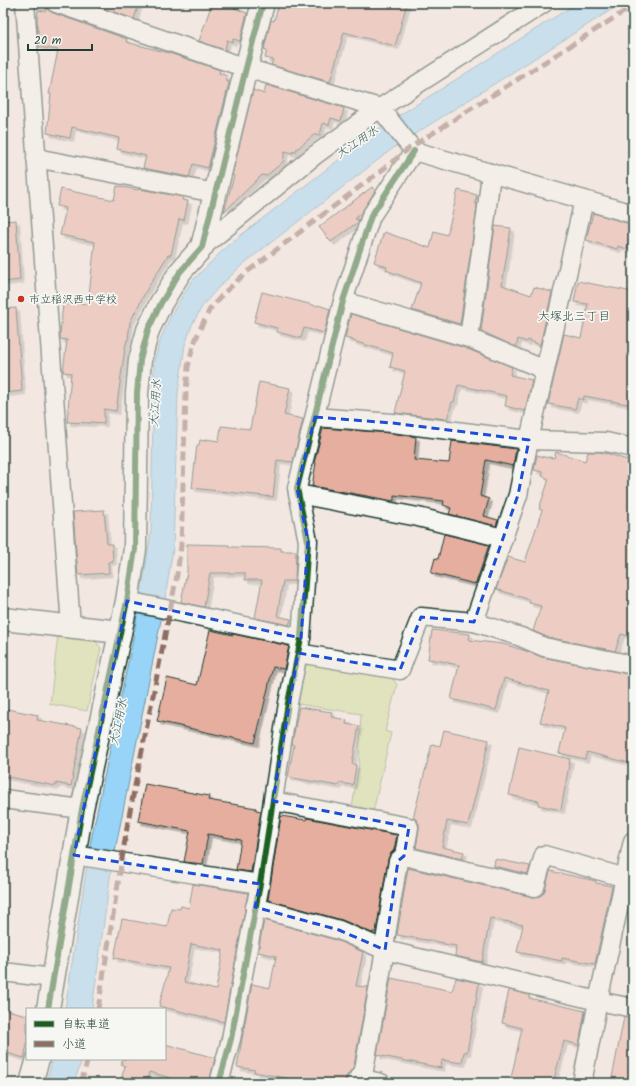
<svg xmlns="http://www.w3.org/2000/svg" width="636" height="1086" font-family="Kalam,'Klee One',sans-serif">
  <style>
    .green { fill: #cbde93; stroke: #758e64 }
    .water { fill: #97d4f8; stroke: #6798aa }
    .building { fill: #e6ae9e; stroke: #1f3d34; fill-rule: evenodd; filter: url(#shadow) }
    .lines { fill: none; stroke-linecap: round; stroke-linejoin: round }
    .street-casing { stroke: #1f3d34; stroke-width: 21 }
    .secondary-casing { stroke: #1f3d34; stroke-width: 25 }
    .street { stroke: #f6f6f2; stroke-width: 18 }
    .secondary { stroke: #f6f6f2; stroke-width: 22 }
    .quiet { stroke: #8d6e63; stroke-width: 5; stroke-dasharray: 10 5; stroke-linecap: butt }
    .cycleway-casing { stroke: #f6f6f2; stroke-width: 8 }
    .cycleway { stroke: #1b5e20; stroke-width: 6 }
    .marked { fill: none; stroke: #1d4ed8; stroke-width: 3; stroke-dasharray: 8 5; stroke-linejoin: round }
    .poi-dot { fill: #c8321e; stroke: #f6f6f2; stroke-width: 1.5 }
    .labels { text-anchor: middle; stroke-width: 3.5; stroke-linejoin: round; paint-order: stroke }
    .poi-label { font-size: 11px; fill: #1f3d34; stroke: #f6f6f2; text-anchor: start }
    .water-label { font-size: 12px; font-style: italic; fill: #375b5b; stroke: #f6f6f2 }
    .neighbourhood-label { font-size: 12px; fill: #1f3d34; stroke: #f6f6f2 }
  </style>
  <defs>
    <filter id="shadow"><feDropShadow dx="3.5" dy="3.5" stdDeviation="0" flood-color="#0004"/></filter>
  </defs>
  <rect width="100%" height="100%" fill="#f3e8e1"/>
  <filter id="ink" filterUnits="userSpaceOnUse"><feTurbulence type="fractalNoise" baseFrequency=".025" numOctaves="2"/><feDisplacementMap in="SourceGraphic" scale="8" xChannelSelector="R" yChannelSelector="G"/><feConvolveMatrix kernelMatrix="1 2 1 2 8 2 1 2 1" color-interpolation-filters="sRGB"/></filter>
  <g filter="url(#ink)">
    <!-- green -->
    <g class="green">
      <polygon points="58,634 93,638 101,648 87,711 50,704"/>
      <polygon points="310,662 390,674 397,685 385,731 391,733 373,812 352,808 359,763 361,714 298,704 305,666"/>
    </g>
    <!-- water -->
    <g class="water">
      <path d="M577,3H622L396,146L242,265L218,288L203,305L192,325L185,345L178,393L173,549L164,605L111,871L92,1009H65L90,845L134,634C139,599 147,565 151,530L154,361L161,338L172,313L191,282L228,245L384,125Z"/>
      <polygon points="53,1059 82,1059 74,1083 46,1083"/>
    </g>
    <!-- building -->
    <g class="building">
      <polygon points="88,3 139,3 134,19"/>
      <polygon points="212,3 236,3 234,8 247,13 240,41 233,39 233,42 227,40 225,50 199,41"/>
      <polygon points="279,3 407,3 395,46 344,32 330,82 271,65 273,60 265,58 267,50 264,49 271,20 274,21"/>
      <polygon points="46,6 48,10 53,13 127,39 126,42 165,52 166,52 220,70 219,73 227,76 226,81 229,82 229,83 208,168 193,164 189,177 143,168 146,156 117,149 119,138 72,127 70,138 47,133 51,94 49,94 58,50 39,47 37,19 38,10 46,11"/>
      <polygon points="266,85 344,108 341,121 331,118 329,125 323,123 320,135 315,134 298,148 297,148 296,152 293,151 293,153 285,151 283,162 266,176 262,175 224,212 234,176 232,175 253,90 264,94"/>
      <polygon points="117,186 138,190 139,189 183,197 182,200 188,201 184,220 179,219 171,255 168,255 147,289 130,322 128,340 127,340 125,348 116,411 104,409 104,423 91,422 91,423 67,422 71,373 63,372 67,340 60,339 60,334 63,304 67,305 67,302 88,304 95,242 60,235 66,208 57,206 61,189 114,200"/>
      <polygon points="372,187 375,191 363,210 355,219 359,220 358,222 331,242 319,227"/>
      <polygon points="458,190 477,195 475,203 477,204 476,215 460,324 412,310 421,283 386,270 387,267 374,262 384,232 430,248 434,231 447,235"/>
      <polygon points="593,213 633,225 627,249 618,246 617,249 586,240"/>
      <polygon points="16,220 20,280 3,282 3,221"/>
      <polygon points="495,226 511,228 502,285 531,295 534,287 552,292 540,345 528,340 527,342 518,339 516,347 481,331"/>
      <polygon points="578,281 633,292 633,405 584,396 583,400 578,398 575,409 548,404 564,334 581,338 588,304 574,302"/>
      <polygon points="262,292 317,306 318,305 330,309 324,333 304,328 301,338 277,332 277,328 254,322"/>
      <polygon points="16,308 22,391 5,393 3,365 3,309"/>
      <polygon points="351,314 465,348 512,367 510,375 532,380 525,411 505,406 507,396 458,385 454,402 452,402 447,419 395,413 405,371 390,367 393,353 353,341 353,340 345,338"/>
      <polygon points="259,382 290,388 284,415 303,419 293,462 277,460 273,497 192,488 197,445 199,445 200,440 205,441 205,439 219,441 221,426 250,429"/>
      <polygon points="323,428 391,433 416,437 414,460 449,463 452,441 516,449 513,466 486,460 480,496 489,499 484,516 498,520 496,526 449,514 451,508 443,505 444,501 394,495 394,501 312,486 316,463 314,463"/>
      <polygon points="556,452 585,461 588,452 600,452 606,454 606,453 633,462 633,621 628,636 621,634 615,651 547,637 533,631 541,606 529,603 530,600 496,589 508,557 525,562 542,510 539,509 549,479 542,476 543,472 534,470 537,455 548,458 548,457 554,458"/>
      <polygon points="104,510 107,544 112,544 113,561 108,562 109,573 78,575 73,512"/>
      <polygon points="444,534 489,545 476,583 475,582 475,584 431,573 435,558 438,559"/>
      <polygon points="187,544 229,545 229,547 281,548 281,551 296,551 295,581 283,581 277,616 291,619 289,625 255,618 262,580 245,580 245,573 210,573 204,607 181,602 187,572"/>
      <polygon points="210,630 233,635 233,634 289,646 284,669 273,667 255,743 157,721 167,678 197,685"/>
      <polygon points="432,630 470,634 469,640 503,644 526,651 542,657 633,675 633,764 587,752 585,759 559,753 565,728 540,722 549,691 504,678 496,710 451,699 459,665 448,663 448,662 428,659"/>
      <polygon points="299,707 332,712 331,717 347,720 346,724 359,726 352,764 356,765 353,785 339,783 338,786 288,777 294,745 292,744"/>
      <polygon points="7,709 38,715 37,720 82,728 71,786 56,783 56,786 3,776 3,729"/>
      <polygon points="444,730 489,740 468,825 447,821 442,847 464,852 462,859 416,848 419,829 419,824 416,819 413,818 432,744 440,746"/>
      <polygon points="519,747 570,759 561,810 538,805 539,801 509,795"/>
      <polygon points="145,784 209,796 208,800 256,808 256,810 261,811 251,872 236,870 241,840 208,834 203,864 184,862 190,831 138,821"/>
      <polygon points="281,816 306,820 307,818 397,835 394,850 391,853 388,859 376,932 373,932 372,933 342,920 268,900"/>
      <polygon points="495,859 530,866 528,874 494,866"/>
      <polygon points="408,868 533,897 538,897 543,894 545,890 550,871 596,881 596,883 612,886 595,964 562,958 562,961 517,952 523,925 490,918 482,962 455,956 456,946 444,944 444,943 397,935"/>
      <path d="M193,884L248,893L224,1022L159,1006L169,968L114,958L122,919L167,927L171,908L180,909L181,906L189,908ZM191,944L223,950L216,990L184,982Z"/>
      <polygon points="264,920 336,940 363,952 356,986 368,987 354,1066 346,1077 345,1083 290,1083 291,1079 254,1072 255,1070 237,1067 252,984 270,988 276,956 258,952"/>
      <polygon points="391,978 452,991 456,978 479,983 467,1052 464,1052 462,1063 442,1060 441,1068 377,1055"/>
      <polygon points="509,990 529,995 529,998 585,1011 579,1045 564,1041 553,1083 510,1083 522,1028 502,1023"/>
      <polygon points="3,1009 27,1015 27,1045 24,1058 3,1052"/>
      <polygon points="624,1017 633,1018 633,1083 611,1083"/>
      <polygon points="165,1044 215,1058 209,1083 189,1083 149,1072 146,1083 120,1083 125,1066 121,1064 122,1059 165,1059"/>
    </g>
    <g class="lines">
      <defs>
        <g id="street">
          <polyline points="25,3 71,626"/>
          <polyline points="56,3 246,68 380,108 414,151 633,214"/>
          <polyline points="36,158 215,193"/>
          <polyline points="202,247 315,155 380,108 544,3"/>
          <polyline points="343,301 469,338 545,370"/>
          <polyline points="469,338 486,216 491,173"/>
          <polyline points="315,417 392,423 529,440 606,442 633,448"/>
          <polyline points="298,494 418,517 503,538"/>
          <polyline points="127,601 301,638"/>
          <polyline points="474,622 518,495 529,440 584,200"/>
          <polyline points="298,653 400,670 421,617 474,622 521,637 544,647 633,665"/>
          <polyline points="3,799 82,809"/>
          <polyline points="273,801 409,827 404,856 535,887 544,855 633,880"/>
          <polyline points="74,855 260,884"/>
          <polyline points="255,907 339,930 385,950 598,1001 633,1008"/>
          <polyline points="3,972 53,978"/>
          <polyline points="359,1078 381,1083"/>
          <polyline points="219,1083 231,1039 260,884 288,703 301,638 308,541 297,488 343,301 371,216 414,151"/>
          <polyline points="355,1083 364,1070 385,950 385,941 398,861 404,856"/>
          <polyline points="582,1083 598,1001 633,841"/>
        </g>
        <g id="secondary">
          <polyline points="3,619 120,632"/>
          <polyline points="48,1009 82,809 127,601 135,549 137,393 140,360 148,330 161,303 180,272 202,247 246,68 263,3"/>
          <polyline points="31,1083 38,1059"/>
        </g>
      </defs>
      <!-- street casing -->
      <use href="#street" class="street-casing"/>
      <!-- secondary casing -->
      <use href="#secondary" class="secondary-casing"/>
      <!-- street -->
      <use href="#street" class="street"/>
      <!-- secondary -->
      <use href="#secondary" class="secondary"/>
      <!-- quiet -->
      <g class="quiet">
        <polyline points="98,1009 128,821 177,575 181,546 186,393 188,367 193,346 200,329 210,309 225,292 247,272 382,170 411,147 633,6"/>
        <polyline points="81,1083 88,1059"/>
      </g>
      <defs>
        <g id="cycleway">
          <polyline points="48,1009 82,809 127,601 135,549 137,393 140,360 148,330 161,303 180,272 202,247 246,68 263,3"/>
          <polyline points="219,1083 231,1039 260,884 288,703 301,638 308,541 297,488 343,301 371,216 414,151"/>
        </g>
      </defs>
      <!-- cycleway casing -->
      <use href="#cycleway" class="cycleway-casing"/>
      <!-- cycleway -->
      <use href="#cycleway" class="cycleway"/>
    </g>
  </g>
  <!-- marked area -->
  <path d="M0 0H636V1086H0ZM315,417L392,423L529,440L518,495L474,622L421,617L400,670L298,653L273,801L409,827L404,856L398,861L385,950L339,930L255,907L260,884L74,855L127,601L301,638L308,541L297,488Z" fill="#f3e8e1" fill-opacity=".55" fill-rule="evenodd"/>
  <path class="marked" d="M315,417L392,423L529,440L518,495L474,622L421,617L400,670L298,653L273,801L409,827L404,856L398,861L385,950L339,930L255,907L260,884L74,855L127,601L301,638L308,541L297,488Z"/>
  <!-- markers -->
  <circle class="poi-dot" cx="21" cy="299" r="4"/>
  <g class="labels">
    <!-- poi labels -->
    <g class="poi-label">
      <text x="29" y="303">市立稲沢西中学校</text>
    </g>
    <!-- water labels -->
    <g class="water-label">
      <text transform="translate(357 142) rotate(-34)" y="4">大江用水</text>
      <text transform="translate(155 403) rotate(-86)" y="4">大江用水</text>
      <text transform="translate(118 722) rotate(-78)" y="4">大江用水</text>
    </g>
    <!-- neighbourhood labels -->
    <g class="neighbourhood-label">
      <text x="574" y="320">大塚北三丁目</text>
    </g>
  </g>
  <!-- margin -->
  <rect width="636" height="1086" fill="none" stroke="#f6f6f2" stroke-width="16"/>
  <rect x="8" y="8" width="620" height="1070" fill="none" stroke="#1f3d34" stroke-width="1.5" filter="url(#ink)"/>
  <!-- legend -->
  <rect x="26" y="1008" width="140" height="52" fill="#f6f6f2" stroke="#a0aca6"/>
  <rect x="34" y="1021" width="20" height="6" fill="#1b5e20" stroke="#a0aca6"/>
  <text x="62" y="1028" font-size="12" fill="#1f3d34">自転車道</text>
  <rect x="34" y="1041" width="20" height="6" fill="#8d6e63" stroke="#a0aca6"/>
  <text x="62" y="1048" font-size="12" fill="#1f3d34">小道</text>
  <!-- scale -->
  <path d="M28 44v6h64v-6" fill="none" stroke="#1f3d34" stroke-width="2"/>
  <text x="34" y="44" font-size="12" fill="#1f3d34" stroke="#f6f6f2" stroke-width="3" paint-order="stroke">20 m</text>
</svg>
